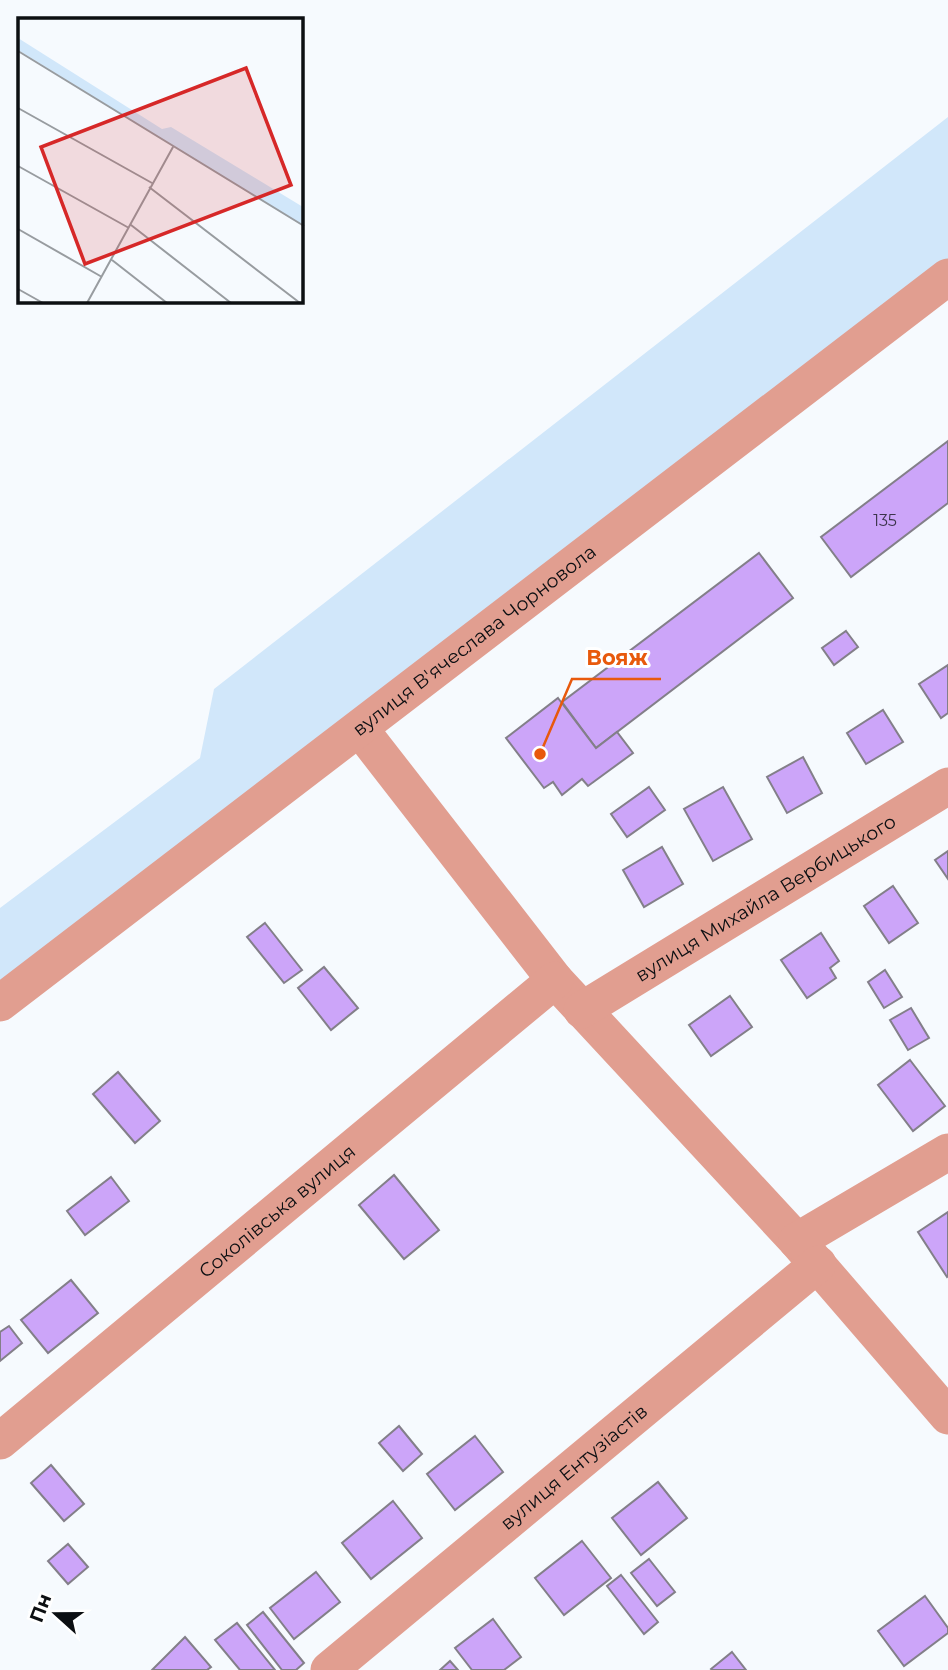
<svg xmlns="http://www.w3.org/2000/svg" width="948" height="1670" font-family="Montserrat,sans-serif">
  <style>
    .green { fill: #d1e7fa }
    .building { fill: #cca5f9; stroke: #837f89; stroke-width: 2 }
    .lines { fill: none; stroke-linecap: round; stroke-linejoin: round }
    .minor { stroke: #e19e90; stroke-width: 37 }
    .labels { text-anchor: middle; stroke-width: 6; stroke-linejoin: round; paint-order: stroke }
    .number-label { font-size: 16px; fill: #3c344c }
    .street-label { font-size: 19px; fill: #0c0f12; stroke: #fff }
    .inset-road { fill: none; stroke: #989ca0; stroke-width: 2 }
    .view { fill: #d62828; fill-opacity: 0.15; stroke: #d62828; stroke-width: 3.5 }
    .inset-edge { fill: none; stroke: #0c0f12; stroke-width: 3.5 }
    .leader { fill: none; stroke: #e8590c; stroke-width: 2.5 }
    .callout-dot { fill: #e8590c; stroke: #fff; stroke-width: 2.5 }
    .callout-label { font-size: 21px; text-anchor: middle; font-weight: bold; fill: #e8590c; stroke: #fff; stroke-width: 6; stroke-linejoin: round; paint-order: stroke }
  </style>
  <rect width="100%" height="100%" fill="#f6fafe"/>
  <!-- green -->
  <polygon class="green" points="948,117 948,277 0,1002 0,908 200,758 214,689"/>
  <!-- building -->
  <g class="building">
    <polygon points="948,441 948,503 851,577 821,537"/>
    <polygon points="759,553 793,598 596,748 562,702"/>
    <polygon points="846,631 858,647 834,665 822,648"/>
    <polygon points="948,665 948,713 941,718 919,684"/>
    <polygon points="558,698 596,748 617,732 633,753 588,786 582,779 562,795 553,782 544,788 506,738"/>
    <polygon points="883,710 903,742 866,764 847,733"/>
    <polygon points="803,757 822,793 787,813 767,777"/>
    <polygon points="649,787 665,810 627,837 611,814"/>
    <polygon points="723,787 752,839 713,861 684,809"/>
    <polygon points="662,847 683,884 644,907 623,870"/>
    <polygon points="948,851 948,879 935,860"/>
    <polygon points="893,886 918,923 889,943 864,906"/>
    <polygon points="265,923 302,970 284,983 247,937"/>
    <polygon points="821,933 839,961 830,968 836,978 807,998 781,960"/>
    <polygon points="324,967 358,1008 331,1030 298,988"/>
    <polygon points="885,970 902,997 884,1008 868,982"/>
    <polygon points="730,996 752,1027 711,1056 689,1025"/>
    <polygon points="911,1008 929,1038 908,1050 890,1020"/>
    <polygon points="910,1060 945,1106 913,1131 878,1085"/>
    <polygon points="118,1072 160,1121 135,1143 93,1094"/>
    <polygon points="394,1175 439,1230 404,1259 359,1205"/>
    <polygon points="111,1177 129,1201 85,1235 67,1211"/>
    <polygon points="948,1212 948,1276 947,1277 918,1232"/>
    <polygon points="71,1280 98,1313 48,1353 21,1320"/>
    <polygon points="9,1326 22,1343 0,1361 0,1332"/>
    <polygon points="399,1426 422,1454 403,1471 379,1443"/>
    <polygon points="475,1436 503,1472 455,1510 427,1474"/>
    <polygon points="51,1465 84,1504 64,1521 31,1483"/>
    <polygon points="658,1482 687,1518 641,1555 612,1518"/>
    <polygon points="393,1501 422,1538 371,1579 342,1543"/>
    <polygon points="582,1541 611,1578 564,1615 535,1578"/>
    <polygon points="68,1544 88,1567 68,1584 48,1561"/>
    <polygon points="649,1559 675,1592 657,1606 631,1573"/>
    <polygon points="316,1572 340,1602 294,1639 270,1608"/>
    <polygon points="621,1575 658,1622 644,1634 607,1586"/>
    <polygon points="925,1596 948,1628 948,1633 904,1666 878,1631"/>
    <polygon points="263,1612 304,1663 296,1670 282,1670 247,1625"/>
    <polygon points="493,1619 521,1657 504,1670 472,1670 455,1648"/>
    <polygon points="237,1623 275,1670 240,1670 215,1640"/>
    <polygon points="185,1637 211,1667 207,1670 152,1670"/>
    <polygon points="732,1652 746,1670 712,1670 711,1669"/>
    <polygon points="450,1661 458,1670 440,1670"/>
  </g>
  <g class="lines">
    <!-- minor -->
    <g class="minor">
      <polyline points="360,729 555,980 797,1241 948,1416"/>
      <path id="s1" d="M0,1003L948,277"/>
      <path id="s2" d="M582,1010L948,786"/>
      <polyline points="797,1241 948,1152"/>
      <path id="s3" d="M0,1441L555,980"/>
      <path id="s4" d="M329,1670L818,1264"/>
    </g>
  </g>
  <g class="labels">
    <!-- number labels -->
    <g class="number-label">
      <text x="885" y="526">135</text>
    </g>
    <!-- street labels -->
    <g class="street-label">
      <text dy="7" stroke="none"><textPath href="#s1" startOffset="597">вулиця В'ячеслава Чорновола</textPath></text>
      <text dy="7" stroke="none"><textPath href="#s2" startOffset="215">вулиця Михайла Вербицького</textPath></text>
      <text dy="7" stroke="none"><textPath href="#s3" startOffset="360">Соколівська вулиця</textPath></text>
      <text dy="7" stroke="none"><textPath href="#s4" startOffset="318">вулиця Ентузіастів</textPath></text>
    </g>
  </g>
  <!-- overview -->
  <g transform="translate(18 18)">
    <rect width="285" height="285" fill="#f6fafe"/>
    <path d="M0,20L144,111L153,109L285,189V208L0,32Z" fill="#d1e7fa"/>
    <path class="inset-road" d="M0,33L286,208M0,90L134,165M0,148L111,210M131,169L282,285M113,207L213,285M0,211L84,259M94,242L149,285M0,271L25,285M69,285L155,129"/>
    <path class="view" d="M228,50L273,167L67,246L23,129Z"/>
    <rect width="285" height="285" class="inset-edge"/>
  </g>
  <!-- callouts -->
  <path class="leader" d="M540 754L572 679H661"/>
  <circle class="callout-dot" cx="540" cy="754" r="7"/>
  <g class="callout-label">
    <text x="617" y="665">Вояж</text>
  </g>
  <!-- north arrow -->
  <g transform="translate(56 1614) rotate(291)" stroke="#ffffff" stroke-width="5" paint-order="stroke">
  <path d="M0-5L12 26L0 18L-12 26Z" fill="#0c0f12"/>
  <text y="-10" font-size="19" font-weight="bold" text-anchor="middle" fill="#0c0f12">Пн</text>
  </g>
</svg>
